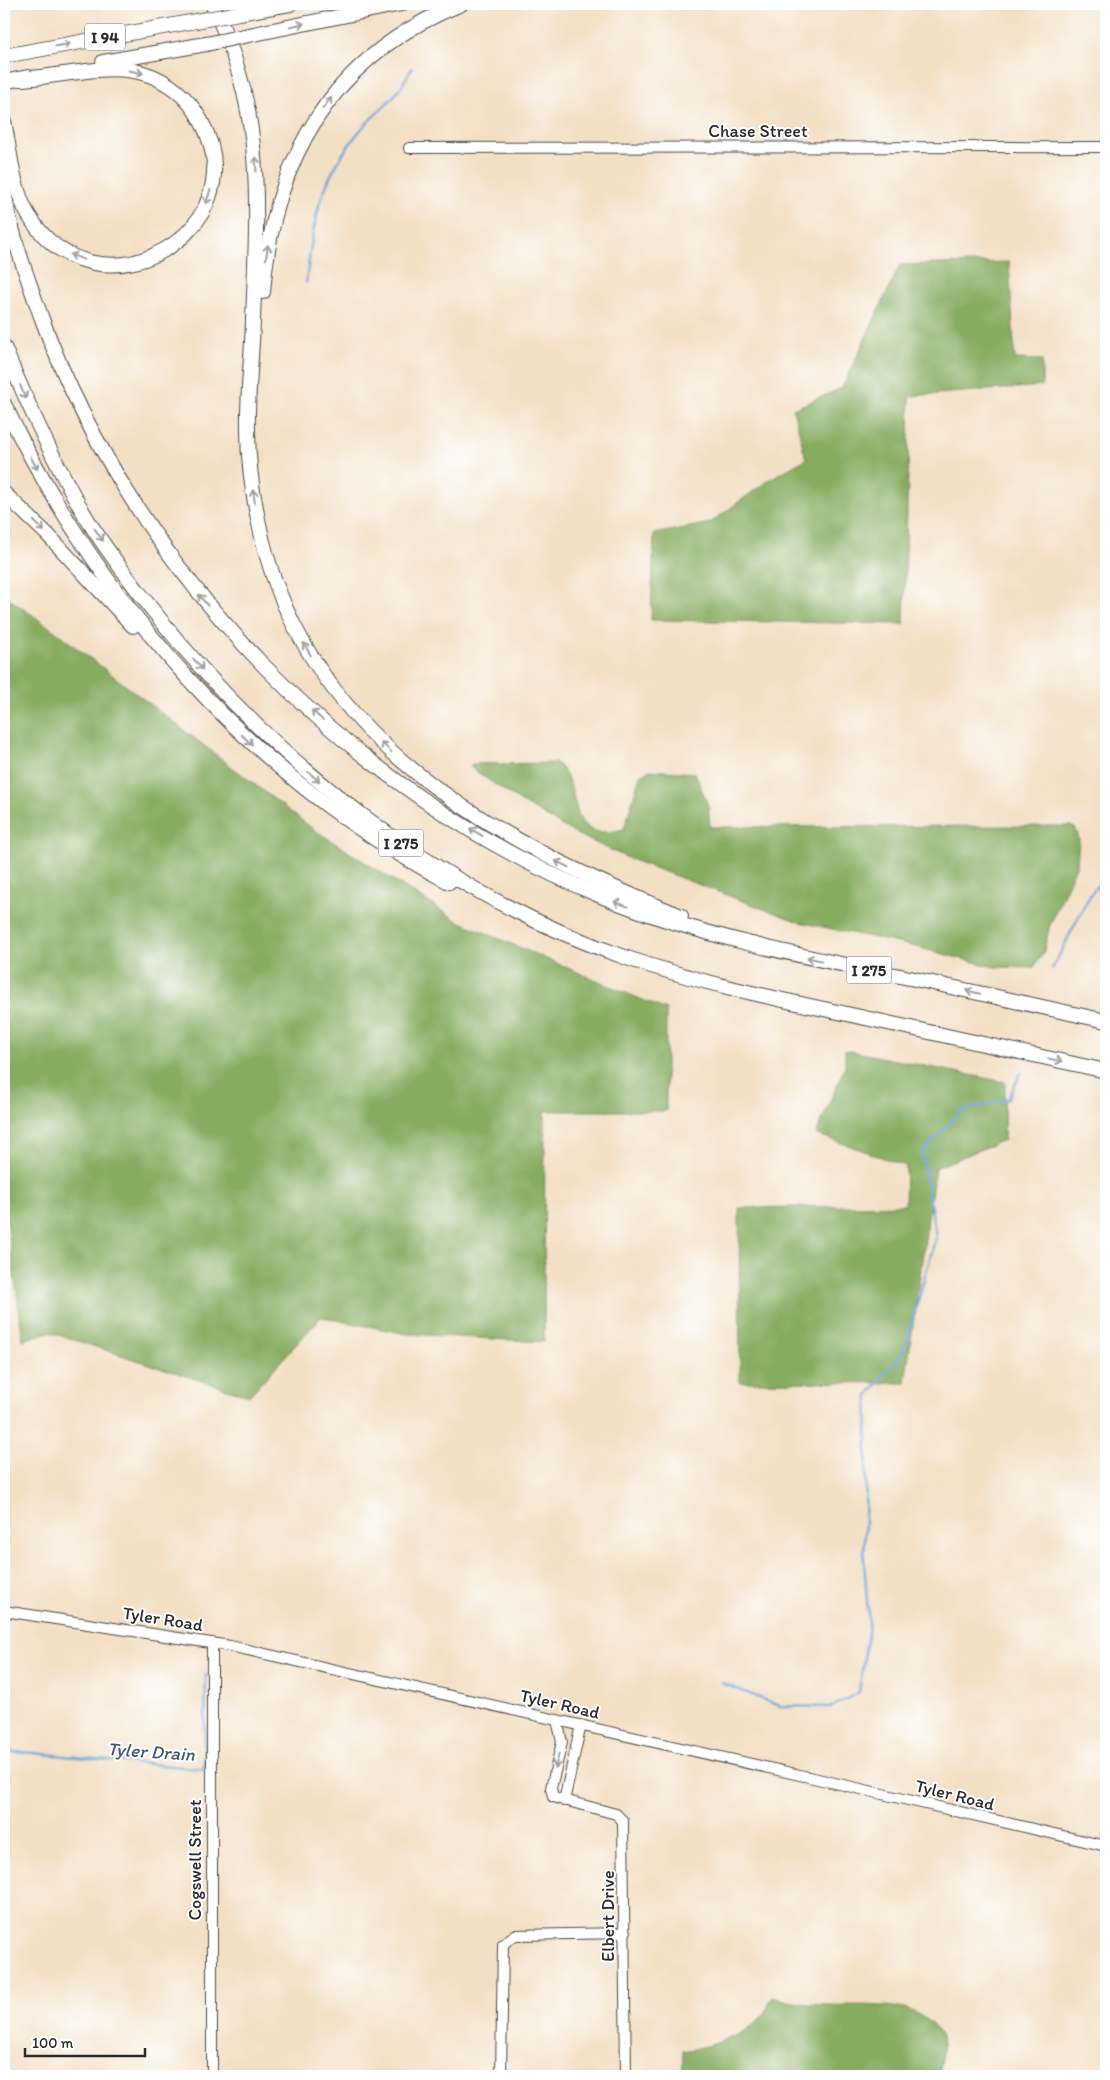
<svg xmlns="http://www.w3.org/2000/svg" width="1110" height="2080" font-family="Itim,sans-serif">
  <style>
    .forest { fill: #86ac61; stroke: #586c46 }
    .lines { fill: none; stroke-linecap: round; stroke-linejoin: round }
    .stream { stroke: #69a2d8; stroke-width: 2.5 }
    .minor-casing { stroke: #494642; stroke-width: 12 }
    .highway-casing { stroke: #494642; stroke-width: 16 }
    .minor { stroke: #fff; stroke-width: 10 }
    .highway { stroke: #fff; stroke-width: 14 }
    .highway-bridge-casing { stroke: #494642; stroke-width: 16; stroke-linecap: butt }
    .highway-bridge { stroke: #fff; stroke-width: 14 }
    .oneway { stroke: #a0a0a0 }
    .labels { text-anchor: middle; stroke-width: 4; stroke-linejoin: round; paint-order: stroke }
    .shield { fill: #fff; stroke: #6b6b6b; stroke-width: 1 }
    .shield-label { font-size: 16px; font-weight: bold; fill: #2b2b2b }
    .street-label { font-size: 18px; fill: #2b2b2b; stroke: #fff }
    .water-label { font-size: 19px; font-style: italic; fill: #445b70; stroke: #fff }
  </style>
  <rect width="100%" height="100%" fill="#fff"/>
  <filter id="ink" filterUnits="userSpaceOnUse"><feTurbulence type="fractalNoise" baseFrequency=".02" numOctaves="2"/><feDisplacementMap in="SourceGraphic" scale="10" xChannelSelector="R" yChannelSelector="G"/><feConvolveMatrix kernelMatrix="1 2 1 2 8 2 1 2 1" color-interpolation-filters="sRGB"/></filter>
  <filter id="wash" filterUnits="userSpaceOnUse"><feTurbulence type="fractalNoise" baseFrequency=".0096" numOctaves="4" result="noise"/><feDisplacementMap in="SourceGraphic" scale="20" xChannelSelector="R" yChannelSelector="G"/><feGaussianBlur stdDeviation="1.12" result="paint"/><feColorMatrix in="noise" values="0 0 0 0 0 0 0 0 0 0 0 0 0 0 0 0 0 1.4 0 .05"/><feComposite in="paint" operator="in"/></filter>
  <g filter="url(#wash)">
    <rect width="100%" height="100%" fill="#f3dfc4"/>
    <!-- forest -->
    <g class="forest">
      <polygon points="1009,262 1015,359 1042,360 1042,386 910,396 904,624 651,620 654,534 710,523 770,479 806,459 793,409 842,388 900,265"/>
      <polygon points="4,595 56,632 313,829 458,921 666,1010 666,1111 545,1111 544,1342 407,1334 321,1317 249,1396 49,1332 23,1340 4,1198"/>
      <path d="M556,763C588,790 559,845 624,829L640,775L650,770L695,773L708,805L710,827L1071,826L1076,829L1079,839L1077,864L1050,925L1043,954L1033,968L994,967L912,946L799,922L630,859L576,834L510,795L470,767L472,764Z"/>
      <polygon points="845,1050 1005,1082 1004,1140 935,1168 905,1383 740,1382 739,1208 905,1205 906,1166 816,1134 845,1067"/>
      <path d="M774,1996C807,2012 868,2000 904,2009C919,2012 940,2027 943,2043C944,2052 941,2064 939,2073L928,2076H682L683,2051C713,2045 745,2038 765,2013C769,2007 768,2000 774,1996Z"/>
    </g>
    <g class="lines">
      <!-- stream -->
      <g class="stream">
        <path d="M306,283C314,217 319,179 363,127C374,115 388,104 398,91C403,85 407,76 412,68"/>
        <polyline points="1052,969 1089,897 1106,874"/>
        <polyline points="722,1683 780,1706 832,1707 859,1692 869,1626 864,1561 868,1395 904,1351 936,1237 922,1153 962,1111 1008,1099 1021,1073"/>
        <polyline points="4,1753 22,1752 204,1769 206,1675"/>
      </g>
    </g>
  </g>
  <g filter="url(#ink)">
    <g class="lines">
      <defs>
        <g id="minor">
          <polyline points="409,148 1106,147"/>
          <polyline points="4,1611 230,1646 822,1780 1106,1846"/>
          <polyline points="557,1720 562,1742 551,1788 553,1797 616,1814 623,1821 626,2076"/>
          <polyline points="564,1801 581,1725"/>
          <polyline points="212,2076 212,1643"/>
          <polyline points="501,2076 503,1944 515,1935 625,1933"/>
        </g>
        <g id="highway">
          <path d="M212,4C266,112 257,204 253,321C252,357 247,393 248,429C248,458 252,490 258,519C300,739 492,839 681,916"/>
          <polyline points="239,13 290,4"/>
          <polyline points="249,35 401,4"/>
          <polyline points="4,56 196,21"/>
          <polyline points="103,62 206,44"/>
          <polyline points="4,82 28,77"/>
          <path d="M4,121C10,151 13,190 29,216C97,326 263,230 200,119C188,97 167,80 143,73C106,62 57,78 18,79"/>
          <path d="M4,191C11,234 27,277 42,319C136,574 350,793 601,896C700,937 805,957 910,978C976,992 1041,1007 1106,1021"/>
          <path d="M263,292C273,158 333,55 461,4"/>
          <path d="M4,347C28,405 54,463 86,517C105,549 129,579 151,608C272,763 442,895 630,959C701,983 773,998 847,1014C933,1033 1020,1052 1106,1071"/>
          <path d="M4,404C98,601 254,781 449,882"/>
          <polyline points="4,493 48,535 133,626"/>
        </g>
      </defs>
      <!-- minor casing -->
      <use href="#minor" class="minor-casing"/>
      <!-- highway casing -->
      <use href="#highway" class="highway-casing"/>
      <!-- minor -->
      <use href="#minor" class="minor"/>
      <!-- highway -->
      <use href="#highway" class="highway"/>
      <defs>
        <g id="highway-bridge">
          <polyline points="196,21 239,13"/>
          <polyline points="206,44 249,35"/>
        </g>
      </defs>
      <!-- highway-bridge casing -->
      <use href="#highway-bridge" class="highway-bridge-casing"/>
      <!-- highway-bridge -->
      <use href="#highway-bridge" class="highway-bridge"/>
    </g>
    <!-- one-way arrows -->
    <defs><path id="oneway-shaft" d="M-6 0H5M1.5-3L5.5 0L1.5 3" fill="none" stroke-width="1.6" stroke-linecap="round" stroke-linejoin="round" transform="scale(1.25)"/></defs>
    <g class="oneway">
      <use href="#oneway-shaft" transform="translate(297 25) rotate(-12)"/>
      <use href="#oneway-shaft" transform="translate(63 45) rotate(-10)"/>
      <use href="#oneway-shaft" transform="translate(136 72) rotate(12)"/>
      <use href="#oneway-shaft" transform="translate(327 103) rotate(-53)"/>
      <use href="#oneway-shaft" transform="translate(256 164) rotate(-93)"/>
      <use href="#oneway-shaft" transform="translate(208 197) rotate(108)"/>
      <use href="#oneway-shaft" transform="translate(267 252) rotate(-82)"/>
      <use href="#oneway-shaft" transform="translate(77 257) rotate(-158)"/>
      <use href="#oneway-shaft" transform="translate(23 392) rotate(66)"/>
      <use href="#oneway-shaft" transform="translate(34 463) rotate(62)"/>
      <use href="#oneway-shaft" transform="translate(254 497) rotate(-99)"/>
      <use href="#oneway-shaft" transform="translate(39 526) rotate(45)"/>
      <use href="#oneway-shaft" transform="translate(99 535) rotate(55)"/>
      <use href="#oneway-shaft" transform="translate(203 600) rotate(-129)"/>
      <use href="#oneway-shaft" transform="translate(307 649) rotate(-120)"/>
      <use href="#oneway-shaft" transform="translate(198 664) rotate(49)"/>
      <use href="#oneway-shaft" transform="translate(317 715) rotate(-138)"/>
      <use href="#oneway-shaft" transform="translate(247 740) rotate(45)"/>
      <use href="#oneway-shaft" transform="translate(386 747) rotate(-137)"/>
      <use href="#oneway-shaft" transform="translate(314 777) rotate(41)"/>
      <use href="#oneway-shaft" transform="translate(476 832) rotate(-149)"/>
      <use href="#oneway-shaft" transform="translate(562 864) rotate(-154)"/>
      <use href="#oneway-shaft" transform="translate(621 904) rotate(-159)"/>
      <use href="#oneway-shaft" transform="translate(814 959) rotate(-168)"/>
      <use href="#oneway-shaft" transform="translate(973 992) rotate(-167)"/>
      <use href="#oneway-shaft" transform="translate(1055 1060) rotate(12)"/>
      <use href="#oneway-shaft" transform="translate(557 1761) rotate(103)"/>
    </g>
  </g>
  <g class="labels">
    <!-- shield labels -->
    <g class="shield">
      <rect x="85" y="23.5" width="40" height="27" rx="4"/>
      <rect x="378.5" y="829.5" width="45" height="27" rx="4"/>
      <rect x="846.5" y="956.5" width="45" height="27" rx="4"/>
    </g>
    <g class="shield-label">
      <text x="105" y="43">I 94</text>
      <text x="401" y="849">I 275</text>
      <text x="869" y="976">I 275</text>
    </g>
    <!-- street labels -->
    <g class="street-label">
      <text x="758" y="137">Chase Street</text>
      <text transform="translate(163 1619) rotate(9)" y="6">Tyler Road</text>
      <text transform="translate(560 1704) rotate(13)" y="6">Tyler Road</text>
      <text transform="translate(955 1795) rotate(14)" y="6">Tyler Road</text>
      <text transform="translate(195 1860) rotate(-90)" y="6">Cogswell Street</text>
      <text transform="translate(608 1916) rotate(-90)" y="6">Elbert Drive</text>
    </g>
    <!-- water labels -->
    <g class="water-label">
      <text transform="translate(151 1751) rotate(4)" y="7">Tyler Drain</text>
    </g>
  </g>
  <!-- margin -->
  <rect width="1110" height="2080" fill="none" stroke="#fff" stroke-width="20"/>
  <!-- scale -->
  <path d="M25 2048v8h120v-8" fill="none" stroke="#2b2b2b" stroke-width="2.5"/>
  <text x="32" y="2048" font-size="15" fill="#2b2b2b" stroke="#ffffff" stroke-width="4" paint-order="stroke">100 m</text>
</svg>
